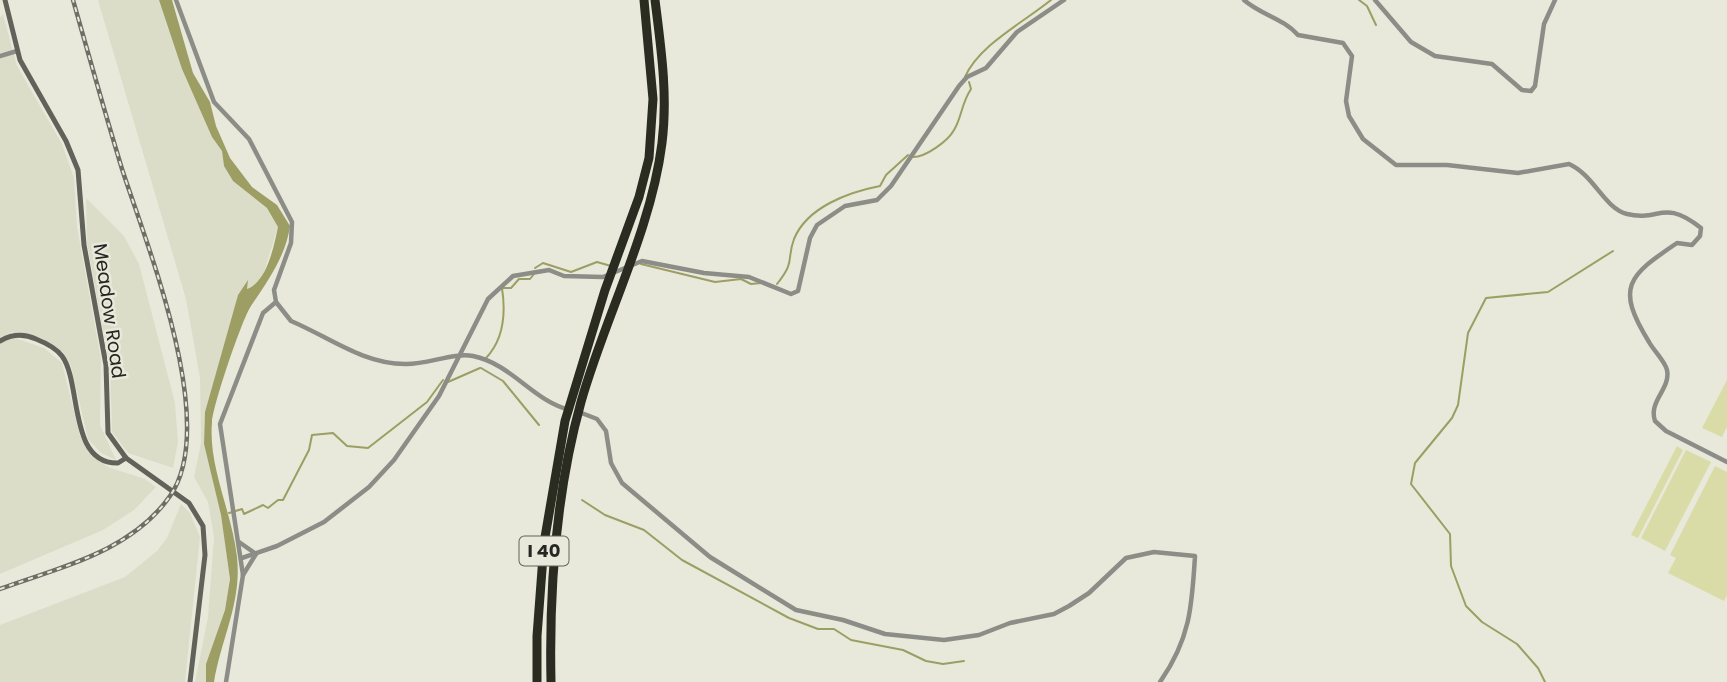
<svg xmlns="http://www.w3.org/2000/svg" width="1727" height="682" font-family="Poppins,sans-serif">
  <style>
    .built { fill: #dcddc9 }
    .green { fill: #dadca8 }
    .water { fill: #9c9e64 }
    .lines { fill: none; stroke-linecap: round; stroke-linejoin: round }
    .stream { stroke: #9c9e64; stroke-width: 2 }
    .street { stroke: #8c8d87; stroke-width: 4.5 }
    .secondary { stroke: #61625a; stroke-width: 5 }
    .highway { stroke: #2b2c21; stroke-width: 9 }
    .rail-casing { stroke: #6d6e65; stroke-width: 4.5 }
    .rail { stroke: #e8e9db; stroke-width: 2; stroke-dasharray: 5; stroke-linecap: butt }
    .labels { text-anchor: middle; stroke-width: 5; stroke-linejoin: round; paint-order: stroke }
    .shield { fill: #e8e9db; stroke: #61615a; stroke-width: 2 }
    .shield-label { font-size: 18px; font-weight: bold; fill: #272722 }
    .street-label { font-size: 19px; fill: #272722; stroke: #e8e9db }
  </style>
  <rect width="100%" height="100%" fill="#e8e9db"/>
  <!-- built -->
  <g class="built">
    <polygon points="98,0 159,0 182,69 212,137 222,151 224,166 233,181 267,208 278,227 263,275 254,287 246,289 248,282 238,295 205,412 204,444 221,515 230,579 225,610 206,664 206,682 195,682 208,617 214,537 208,502 194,477 201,443 200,378 186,299"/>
    <polygon points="3,14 17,66 62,144 74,178 77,227 101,359 100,425 116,460 101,453 88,439 71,366 63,352 42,338 10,332 18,339 44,348 62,363 80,436 91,455 108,467 145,479 156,487 134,510 103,530 0,574 0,18"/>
    <polygon points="86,198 124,236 139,264 175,403 178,442 173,468 128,453 112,432 110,368 87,243"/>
    <polygon points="181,504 190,513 200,537 185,682 0,682 0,625 125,577 157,551 167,538"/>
  </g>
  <!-- green -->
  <g class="green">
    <polygon points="1727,380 1727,427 1722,437 1702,428"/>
    <polygon points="1677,446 1683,450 1638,538 1631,535"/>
    <polygon points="1686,450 1711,462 1665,551 1641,538"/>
    <polygon points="1715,466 1727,472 1727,595 1724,601 1668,573 1676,558 1670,555"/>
  </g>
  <!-- water -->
  <path class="water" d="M159,0H172L193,73L210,102L216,126L230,158L252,187L277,205L290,226C286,256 267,282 251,306C242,319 213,405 212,422C208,467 232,512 237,557C242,603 221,639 214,682H206V664L225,610L230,579L221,515L204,444L205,412L238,295L248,280L247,289C267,282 274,246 278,227L267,208L233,181L224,166L222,151L212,137L182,69Z"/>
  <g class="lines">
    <!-- stream -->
    <g class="stream">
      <polyline points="1359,0 1367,6 1376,25"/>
      <path d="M965,77C979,45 1024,22 1051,0"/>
      <path d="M913,157C926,157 948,141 954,130C962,117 961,104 971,89L969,82"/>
      <polyline points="641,264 715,282 741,279 751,284 761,283"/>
      <polyline points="535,268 543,263 571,272 597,262 611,266"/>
      <path d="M777,284C796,260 786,261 794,239C807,207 849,192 880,186L886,175L908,155"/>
      <path d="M486,358C504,339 506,314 502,288H511L519,279H530L534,274"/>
      <polyline points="481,368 503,381 539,425"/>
      <polyline points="448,382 480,368"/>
      <polyline points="582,500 605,515 644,530 682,560 789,618 818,629 834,629 851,640 903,650 926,661 943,664 964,661"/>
      <polyline points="229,513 242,509 244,514 263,505 268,508 278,500 283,500 309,450 312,435 333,433 347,446 368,448 427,402 443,380"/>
      <polyline points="1545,682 1538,668 1517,644 1482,622 1466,606 1451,566 1450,534 1411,484 1415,463 1452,418 1458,405 1468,333 1486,298 1548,292 1613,251"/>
    </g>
    <!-- street -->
    <g class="street">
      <path d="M176,0L214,102L249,139L292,222L291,243L274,290L276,302L291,321C329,337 363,364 405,364C426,365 454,352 473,356C512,364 533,401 570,410"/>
      <path d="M1244,0C1261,15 1283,18 1298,35L1343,43L1352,56L1346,101L1349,116L1363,139L1396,165H1447L1518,173L1569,164C1594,175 1604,208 1627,214C1660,222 1663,198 1701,228L1700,236L1692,245L1677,243C1628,276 1615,287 1649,342C1654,351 1665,361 1667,370C1671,389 1648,401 1655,421L1666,431L1727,462"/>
      <polyline points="1375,0 1411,42 1435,56 1492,64 1522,90 1531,91 1535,86 1544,24 1555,0"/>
      <polyline points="0,56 17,51"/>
      <path d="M579,412L597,419L606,431L611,463L622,483L710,557L796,610L843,620L885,634L944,640L979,635L1010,623L1054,614L1069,606L1089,593L1126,558L1154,552L1195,556C1192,607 1190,639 1160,682"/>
      <polyline points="239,542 256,554 243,575"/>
      <polyline points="242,558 277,546 324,522 369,487 394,460 439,396 488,299 513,276 549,270 564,276 603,277 642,261 704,273 749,277 791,294 798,291 810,238 817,225 845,206 877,200 891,186 959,86 967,77 986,68 1017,32 1064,0"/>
      <polyline points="226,682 243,575 220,424 263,313 276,302"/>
    </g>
    <!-- secondary -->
    <g class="secondary">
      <polyline points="5,0 20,60 66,141 78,170 84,245 106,365 108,433 126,458 189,503 203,526 205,555 190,682"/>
      <path d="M0,341C12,334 23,333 36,339C46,343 56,348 62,356C82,383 68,464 118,463L126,458"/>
    </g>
    <!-- highway -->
    <g class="highway">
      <polyline points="537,682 537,636 544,543 565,421 605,290 639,197 649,158 653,99 644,0"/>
      <path d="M551,682C549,589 556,492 581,402C605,317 651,231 662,143C668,95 661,48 655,0"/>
    </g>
    <defs>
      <path id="rail" d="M0,589C60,567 131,552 170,496C220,425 147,246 122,169C105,113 89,56 73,0"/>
    </defs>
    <!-- rail casing -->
    <use href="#rail" class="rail-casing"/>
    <!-- rail -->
    <use href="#rail" class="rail"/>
  </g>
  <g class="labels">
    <!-- shield labels -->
    <rect class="shield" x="519.5" y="536.5" width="49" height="29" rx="5"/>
    <g class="shield-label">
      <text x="544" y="557">I 40</text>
    </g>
    <!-- street labels -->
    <g class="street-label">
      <text transform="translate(110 311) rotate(82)" y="7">Meadow Road</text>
    </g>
  </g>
</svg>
